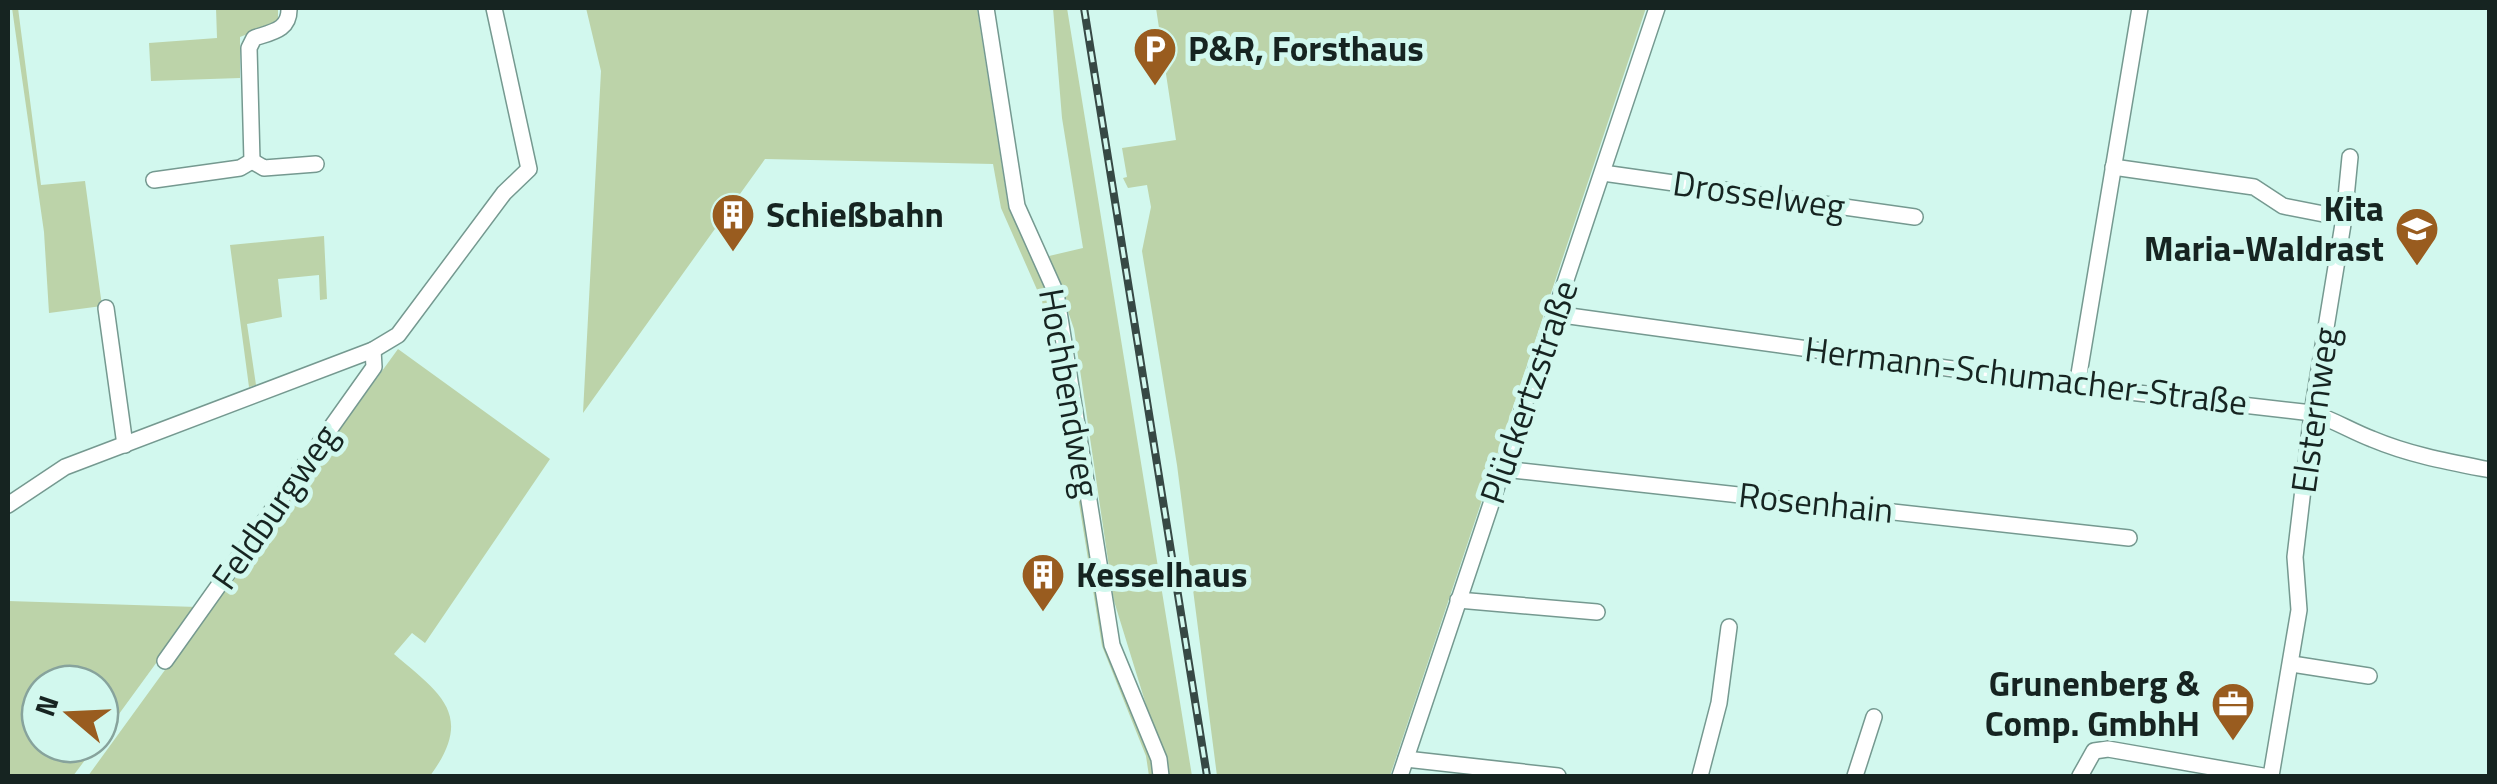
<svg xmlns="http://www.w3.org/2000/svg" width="2497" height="784" font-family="'Titillium Web',sans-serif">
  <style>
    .green { fill: #bcd3a9 }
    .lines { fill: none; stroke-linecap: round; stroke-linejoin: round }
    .minor-casing { stroke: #759990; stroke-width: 18 }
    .minor { stroke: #fff; stroke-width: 15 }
    .rail-casing { stroke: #374945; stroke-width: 8 }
    .rail { stroke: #d2f8ee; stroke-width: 4; stroke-dasharray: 11; stroke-linecap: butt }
    .labels { text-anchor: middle; stroke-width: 10; stroke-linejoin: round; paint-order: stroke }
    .poi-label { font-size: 35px; font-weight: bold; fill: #162421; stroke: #d2f8ee; text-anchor: start }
    .street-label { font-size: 35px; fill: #162421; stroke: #d2f8ee }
  </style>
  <rect width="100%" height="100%" fill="#d2f8ee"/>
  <!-- green -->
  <g class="green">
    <polygon points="12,8 18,8 41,185 85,181 102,306 49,313 44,232"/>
    <polygon points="216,8 278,8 278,22 240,37 240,78 151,81 149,43 217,38"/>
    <polygon points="586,8 977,8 1008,205 1051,300 1106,646 1150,756 1153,776 1149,776 1146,756 1102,646 1074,472 1042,301 1001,208 993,164 765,159 583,413 601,71"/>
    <polygon points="1053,8 1067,8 1192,776 1168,776 1114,601 1074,329 1049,256 1083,248 1062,118"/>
    <polygon points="1156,8 1646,8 1390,776 1217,776 1177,465 1142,251 1151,207 1147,185 1128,188 1123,178 1127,177 1122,148 1176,140"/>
    <polygon points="324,236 327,299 320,300 319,275 278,279 282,317 247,324 256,385 249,387 230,245"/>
    <path d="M398,349L550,459L425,643L412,633L394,654C441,694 475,715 430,776H88Z"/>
    <polygon points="8,601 197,607 100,740 100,684 40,684 40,744 97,744 73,776 8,776"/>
  </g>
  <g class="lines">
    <defs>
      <g id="minor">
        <polyline points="986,8 1017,206 1056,293 1112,645 1159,759 1161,776"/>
        <polyline points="252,161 264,168 316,164"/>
        <polyline points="2113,167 2254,187 2283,206 2344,218"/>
        <polyline points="1603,173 1915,217"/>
        <path d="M154,180L240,168L252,161L249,48L254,38C272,32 290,30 289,8"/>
        <polyline points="106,308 125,445"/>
        <path d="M1555,314L2077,386L2312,413C2334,420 2351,431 2372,439C2410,455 2449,462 2490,470"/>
        <polyline points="2077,386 2140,8"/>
        <polyline points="1503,469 2129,538"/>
        <polyline points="8,505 65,467 373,350 398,335 504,193 529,169 494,8"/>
        <polyline points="1458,600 1597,612"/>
        <polyline points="165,661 374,367 373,350"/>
        <polyline points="2292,664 2369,676"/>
        <polyline points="1406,759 1558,776"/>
        <polyline points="1400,776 1657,8"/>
        <polyline points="1700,776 1719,703 1729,627"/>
        <polyline points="1855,776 1874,717"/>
        <polyline points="2080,776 2094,751 2108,749 2263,776"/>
        <polyline points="2271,776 2299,610 2295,557 2312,413 2344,218 2350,157"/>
      </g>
    </defs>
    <!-- minor casing -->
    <use href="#minor" class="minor-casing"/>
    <!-- minor -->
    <use href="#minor" class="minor"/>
    <defs>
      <polyline id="rail" points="1084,8 1207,776"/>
    </defs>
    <!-- rail casing -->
    <use href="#rail" class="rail-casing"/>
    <!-- rail -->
    <use href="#rail" class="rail"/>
  </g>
  <!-- icons -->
  <defs>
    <symbol id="parking-pin" viewBox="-11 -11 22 30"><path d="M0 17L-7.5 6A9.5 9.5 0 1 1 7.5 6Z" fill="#995c1f" stroke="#d2f8ee"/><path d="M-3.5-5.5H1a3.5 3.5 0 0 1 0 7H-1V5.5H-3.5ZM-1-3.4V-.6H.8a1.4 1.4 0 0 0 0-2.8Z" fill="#fff"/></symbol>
    <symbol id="building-pin" viewBox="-11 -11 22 30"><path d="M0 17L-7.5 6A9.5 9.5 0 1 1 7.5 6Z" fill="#995c1f" stroke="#d2f8ee"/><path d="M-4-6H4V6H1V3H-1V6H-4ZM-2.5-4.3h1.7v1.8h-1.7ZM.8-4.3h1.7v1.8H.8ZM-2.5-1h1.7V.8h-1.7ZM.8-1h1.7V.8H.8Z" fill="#fff"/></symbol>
    <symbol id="school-pin" viewBox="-11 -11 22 30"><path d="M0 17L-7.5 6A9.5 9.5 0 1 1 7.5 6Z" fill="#995c1f" stroke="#d2f8ee"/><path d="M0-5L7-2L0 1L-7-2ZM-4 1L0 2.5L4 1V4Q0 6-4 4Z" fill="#fff"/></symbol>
    <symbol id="office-pin" viewBox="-11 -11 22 30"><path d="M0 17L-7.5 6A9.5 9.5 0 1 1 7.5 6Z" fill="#995c1f" stroke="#d2f8ee"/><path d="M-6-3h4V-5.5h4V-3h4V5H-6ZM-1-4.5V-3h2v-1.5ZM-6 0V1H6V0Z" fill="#fff"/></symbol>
  </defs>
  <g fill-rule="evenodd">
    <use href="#parking-pin" x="1130" y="24" width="50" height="68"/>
    <use href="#building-pin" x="708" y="190" width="50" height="68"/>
    <use href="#school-pin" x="2392" y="204" width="50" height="68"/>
    <use href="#building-pin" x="1018" y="550" width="50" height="68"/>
    <use href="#office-pin" x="2208" y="679" width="50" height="68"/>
  </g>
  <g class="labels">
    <!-- poi labels -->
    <g class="poi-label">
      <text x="1188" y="61">P&amp;R, Forsthaus</text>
      <text x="2384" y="221" text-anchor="end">Kita<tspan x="2384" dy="40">Maria-Waldrast</tspan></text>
      <text x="766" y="227">Schießbahn</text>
      <text x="1076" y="587">Kesselhaus</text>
      <text x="2200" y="696" text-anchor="end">Grunenberg &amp;<tspan x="2200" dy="40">Comp. GmbhH</tspan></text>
    </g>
    <!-- street labels -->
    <g class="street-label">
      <text transform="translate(1759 195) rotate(8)" y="12">Drosselweg</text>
      <text transform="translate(2026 376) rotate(7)" y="12">Hermann-Schumacher-Straße</text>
      <text transform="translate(1529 392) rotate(-71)" y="12">Plückertzstraße</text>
      <text transform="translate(1069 393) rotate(80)" y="12">Hochbendweg</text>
      <text transform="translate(2315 410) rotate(-82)" y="12">Elsternweg</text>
      <text transform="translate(1816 503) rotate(6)" y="12">Rosenhain</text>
      <text transform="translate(275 507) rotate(-55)" y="12">Feldburgweg</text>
    </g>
  </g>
  <!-- border -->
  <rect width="2497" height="784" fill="none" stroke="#162421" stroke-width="20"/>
  <!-- north arrow -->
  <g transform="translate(70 714) rotate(289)"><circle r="48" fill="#d2f8ee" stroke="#87a39c" stroke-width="2.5"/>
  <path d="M0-8L18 38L0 25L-18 38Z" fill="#995c1f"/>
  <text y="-15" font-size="28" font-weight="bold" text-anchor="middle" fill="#162421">N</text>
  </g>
</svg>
